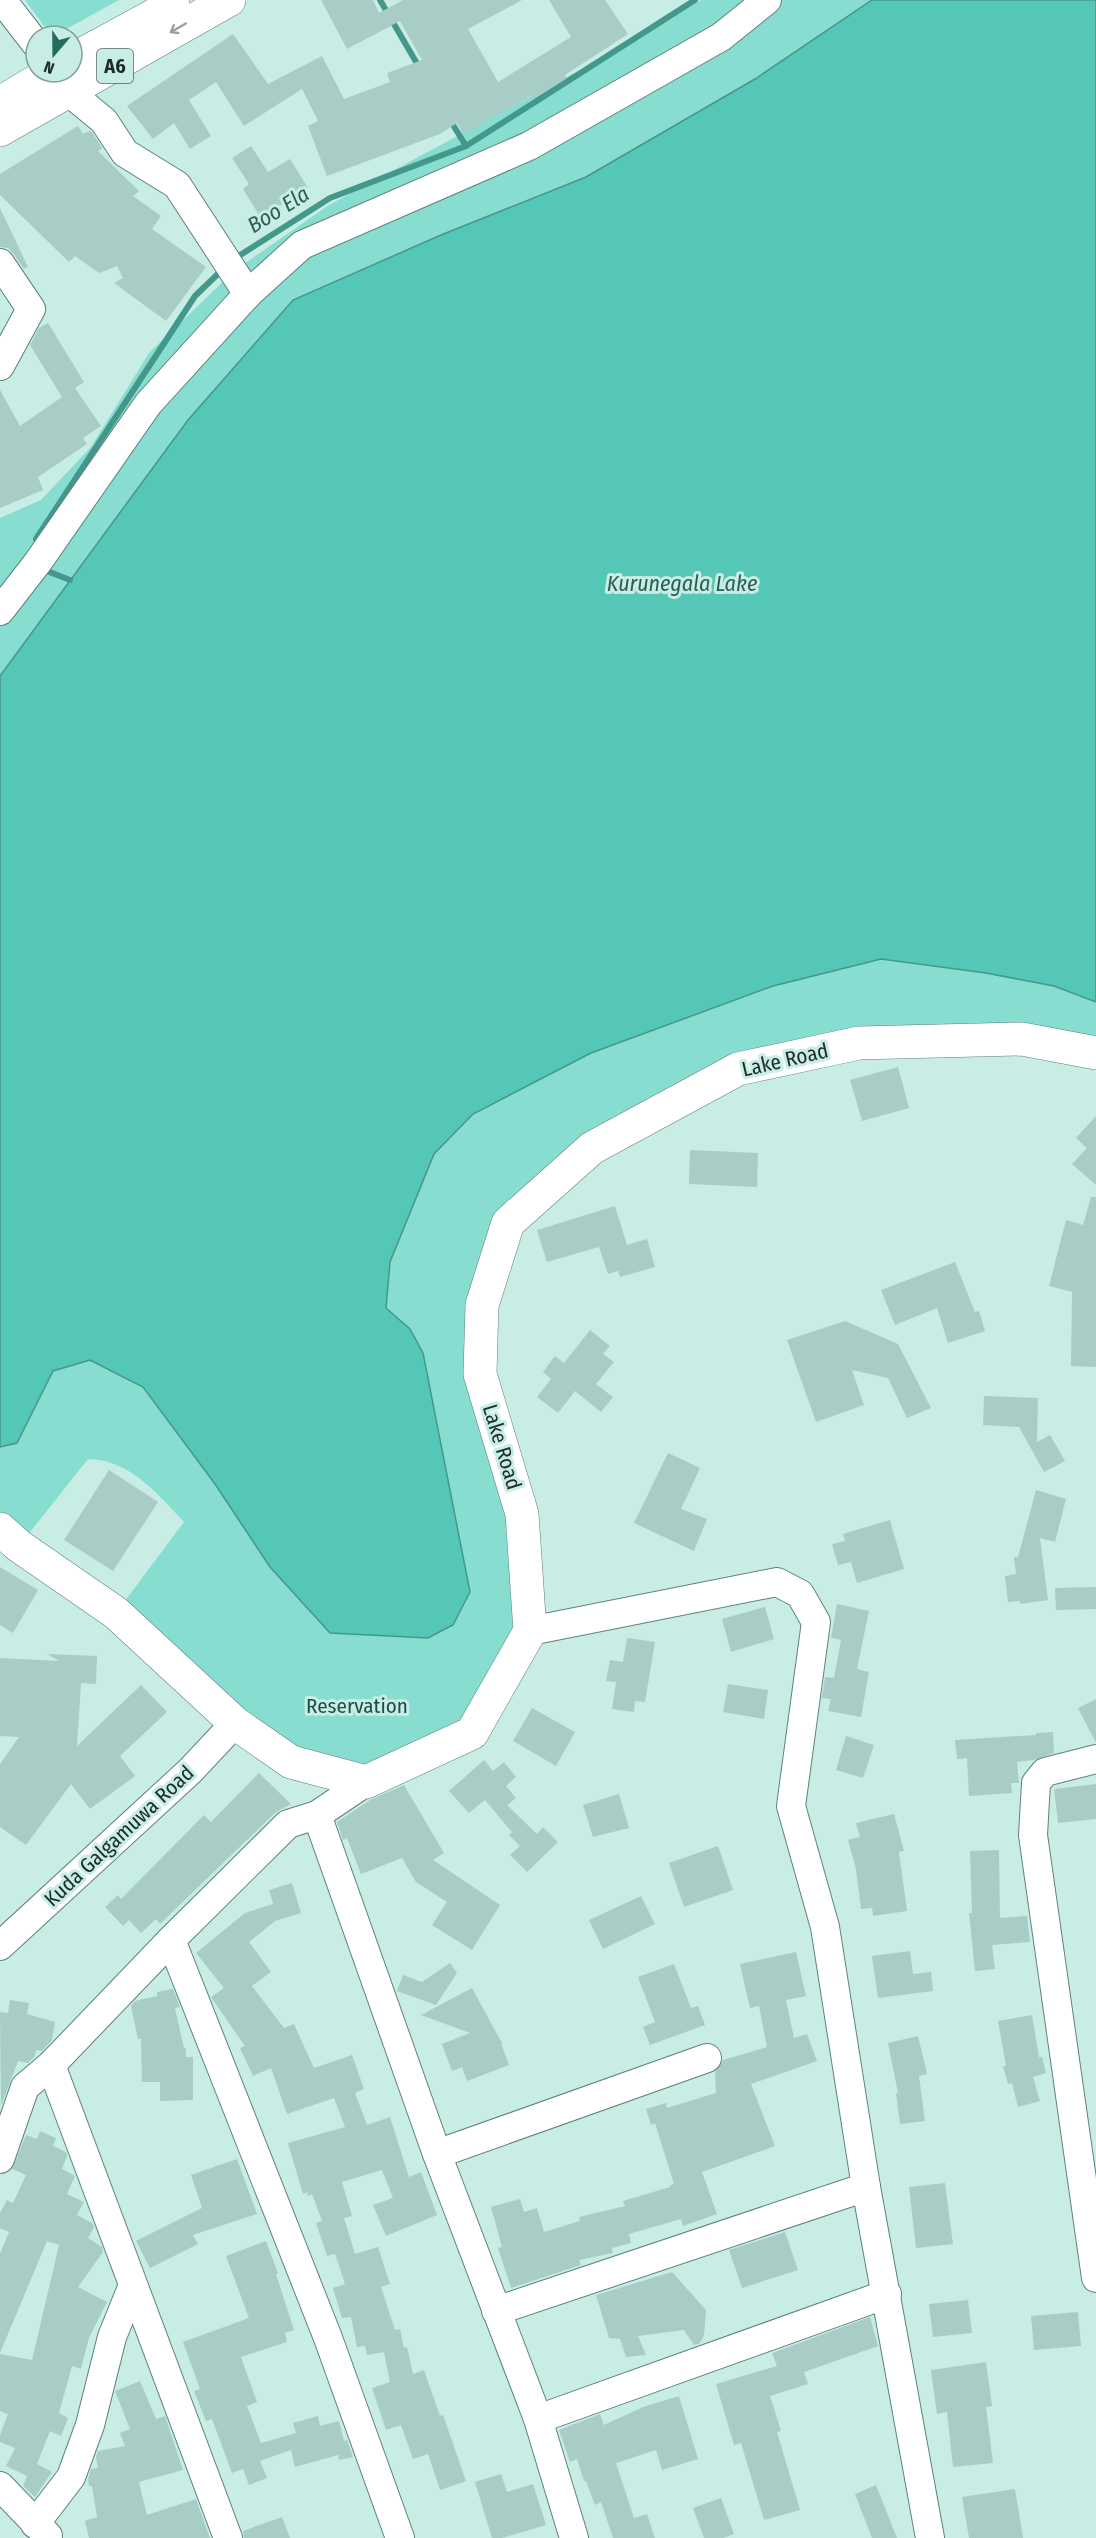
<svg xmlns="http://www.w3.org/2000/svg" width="1096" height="2538" font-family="'Fira Sans Condensed',sans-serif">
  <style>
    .green { fill: #87ddcf }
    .water { fill: #55c7b6; stroke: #44988b; stroke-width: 1.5 }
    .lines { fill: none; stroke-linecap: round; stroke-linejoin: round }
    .stream { stroke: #44988b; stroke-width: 6 }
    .building { fill: #a8cdc6 }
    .minor-casing { stroke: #5e827b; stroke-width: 30 }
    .major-casing { stroke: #5e827b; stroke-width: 34 }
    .highway-casing { stroke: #5e827b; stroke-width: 34 }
    .minor { stroke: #fff; stroke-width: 28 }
    .major { stroke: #fff; stroke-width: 33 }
    .highway { stroke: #fff; stroke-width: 33 }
    .oneway { stroke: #99a09e }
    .labels { text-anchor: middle; stroke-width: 6; stroke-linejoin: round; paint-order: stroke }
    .shield { fill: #c7ede5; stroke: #4f6561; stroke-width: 1.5 }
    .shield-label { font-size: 20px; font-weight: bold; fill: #1c2b28 }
    .street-label { font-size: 21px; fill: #1c2b28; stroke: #c7ede5 }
    .park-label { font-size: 21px; fill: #1b4d46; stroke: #c7ede5 }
    .water-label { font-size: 22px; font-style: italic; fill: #2c5d55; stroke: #c7ede5 }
  </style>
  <rect width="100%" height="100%" fill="#c7ede5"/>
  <!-- green -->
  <g class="green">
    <polygon points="25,0 119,0 59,33 44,26"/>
    <polygon points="701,0 872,0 755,79 586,177 441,235 293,300 188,420 0,676 0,518 41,500 91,447 149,353 234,271 329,205 636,40"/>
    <path d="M881,959L986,973L1054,986L1096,1002V1053L1022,1039L738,1069L509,1223L482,1305L530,1631L472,1733L366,1782L291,1762L116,1613L184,1522C157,1493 130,1460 88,1459L19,1546L0,1529V1447L17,1443L53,1371L90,1360L142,1387L215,1484L270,1567L330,1633L428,1638L453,1625L437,1435L423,1353L410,1329L386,1308L389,1262L434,1154L473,1114L591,1053L773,986Z"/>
  </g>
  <!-- water -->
  <polygon class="water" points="872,0 1096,0 1096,1002 1054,986 986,973 881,959 773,986 591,1053 473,1114 434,1154 390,1262 386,1308 410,1329 423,1353 470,1592 453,1625 428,1638 330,1633 270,1567 215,1484 143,1387 90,1360 53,1371 17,1443 0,1447 0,676 188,420 293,300 441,235 586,177 755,79"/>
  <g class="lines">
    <!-- stream -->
    <g class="stream">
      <polyline points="380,0 419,67"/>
      <polyline points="450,120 466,146"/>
      <polyline points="234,259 330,198 466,146 695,0"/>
      <polyline points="38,545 36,539 195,296 222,270"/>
      <polyline points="46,566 47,571 70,580"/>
    </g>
  </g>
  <!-- building -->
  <g class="building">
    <polygon points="321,0 373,0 379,13 403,0 522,0 468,29 498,82 571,37 549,0 605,0 628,34 565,75 567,78 533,99 531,96 463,134 457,123 440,134 327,176 308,126 318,121 302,89 244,126 216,82 189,100 211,136 190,149 174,123 153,139 127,106 233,34 268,84 322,56 344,99 390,82 387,73 422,60 400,21 347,49"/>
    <polygon points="78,126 83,134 90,131 92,132 102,148 98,151 139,191 133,196 161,216 152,229 206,267 166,321 114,283 123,278 117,266 99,273 75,256 69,262 0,195 0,174"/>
    <polygon points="251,146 268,172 290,159 308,188 261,218 243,189 249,184 232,158"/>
    <polygon points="0,208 28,267 24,269 13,253 8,248 0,247"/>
    <polygon points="48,323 84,382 75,388 101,426 83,438 87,444 38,477 43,490 0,508 0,390 20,426 62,397 30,345 39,328"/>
    <polygon points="898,1067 909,1108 862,1121 850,1080"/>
    <polygon points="1096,1116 1096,1185 1072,1164 1087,1148 1076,1138"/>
    <polygon points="690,1150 758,1153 757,1187 689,1184"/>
    <polygon points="1091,1197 1096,1197 1096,1367 1071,1366 1072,1292 1049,1286 1066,1220 1083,1225"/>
    <polygon points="615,1206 627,1245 647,1239 655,1267 620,1277 618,1271 608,1274 599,1247 547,1262 537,1230"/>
    <polygon points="955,1262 975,1312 979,1311 985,1331 948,1343 937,1308 895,1325 881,1290"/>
    <polygon points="845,1321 898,1344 931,1408 907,1418 888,1378 852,1370 864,1405 816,1422 787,1340"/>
    <polygon points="590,1330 610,1346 603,1354 614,1362 596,1384 613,1397 601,1412 575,1391 558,1413 537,1397 551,1379 543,1372 555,1356 564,1363"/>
    <polygon points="984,1396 1038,1398 1037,1442 1050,1435 1065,1461 1044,1472 1019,1427 983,1425"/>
    <polygon points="668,1453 700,1468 681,1509 707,1519 694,1551 634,1523"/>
    <polygon points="109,1470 158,1502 113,1571 64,1540"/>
    <polygon points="1036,1490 1066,1499 1055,1542 1040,1538 1048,1600 1020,1604 1020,1601 1008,1602 1005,1576 1016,1574 1014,1557 1018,1557"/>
    <polygon points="890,1520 904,1569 857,1583 851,1562 838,1565 832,1544 845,1541 843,1534"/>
    <polygon points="0,1567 38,1590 13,1633 0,1625"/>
    <polygon points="1096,1587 1096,1609 1056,1610 1055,1588"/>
    <polygon points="837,1604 869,1611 857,1669 869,1672 861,1717 828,1711 831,1699 822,1698 825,1677 834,1678 841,1640 831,1638"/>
    <polygon points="765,1607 774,1639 731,1652 722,1619"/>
    <polygon points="627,1638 655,1642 645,1702 635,1701 634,1712 612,1709 616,1682 606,1681 610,1660 623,1662"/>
    <polygon points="47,1654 97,1656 96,1684 81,1683 77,1746 141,1685 167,1712 120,1756 135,1776 90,1809 71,1784 26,1845 0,1827 0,1764 19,1737 0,1736 0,1658 59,1661"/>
    <polygon points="728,1684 768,1690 764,1719 723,1712"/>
    <polygon points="1096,1699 1096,1743 1078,1708"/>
    <polygon points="532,1708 575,1732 556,1766 513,1741"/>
    <polygon points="1053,1732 1054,1753 1034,1760 1017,1762 1019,1783 1011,1783 1012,1793 969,1796 967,1758 957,1759 955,1740 1036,1735 1036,1733"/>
    <polygon points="846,1736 874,1745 863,1778 836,1770"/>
    <polygon points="484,1760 493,1771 504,1762 516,1777 506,1786 516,1798 507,1805 537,1834 543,1827 558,1842 527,1872 510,1855 520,1846 509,1835 512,1832 485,1800 469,1813 449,1791"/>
    <polygon points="259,1773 291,1804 276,1812 160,1924 156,1919 141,1933 129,1920 123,1926 105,1907 118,1895 121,1899 204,1815 211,1822"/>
    <polygon points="1096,1784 1096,1819 1058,1823 1054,1789"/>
    <polygon points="404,1785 444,1853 433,1860 500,1905 472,1950 432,1925 447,1902 416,1882 402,1858 361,1874 347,1838 343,1840 337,1822 370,1800"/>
    <polygon points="619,1794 629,1828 593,1837 583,1805"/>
    <polygon points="894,1814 904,1851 899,1852 907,1911 873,1916 872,1908 861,1909 856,1869 848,1840 860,1837 856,1823"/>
    <polygon points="718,1846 733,1890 684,1907 669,1863"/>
    <polygon points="999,1850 1000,1918 1027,1916 1030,1942 992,1945 995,1969 975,1971 969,1913 972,1913 970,1851"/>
    <polygon points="292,1883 301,1913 275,1921 249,1942 271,1972 252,1986 284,2028 294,2024 314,2068 352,2055 364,2089 355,2093 367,2125 390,2117 409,2177 421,2172 437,2215 386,2236 373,2205 393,2198 382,2170 342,2182 352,2216 344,2218 355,2254 378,2247 390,2284 381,2287 395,2330 400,2329 404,2348 407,2347 413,2374 424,2370 440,2416 443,2415 466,2481 440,2490 428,2454 413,2459 401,2425 386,2430 372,2388 390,2382 384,2352 367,2355 365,2346 357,2347 351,2317 342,2318 333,2288 345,2284 335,2254 327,2256 316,2223 322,2221 312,2194 308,2196 307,2192 303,2194 288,2143 345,2127 334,2098 287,2114 271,2068 253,2076 240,2048 245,2046 211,1997 224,1988 196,1953 245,1913 273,1904 269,1890"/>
    <polygon points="641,1896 655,1924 603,1949 589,1920"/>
    <polygon points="910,1951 913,1974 931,1972 933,1991 878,1998 872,1956"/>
    <polygon points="796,1952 806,1996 786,2000 794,2038 807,2034 817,2061 751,2084 775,2146 702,2172 717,2214 683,2226 681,2219 629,2234 631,2243 612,2248 613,2253 579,2260 581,2265 511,2288 498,2248 502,2247 491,2207 520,2199 524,2212 537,2208 544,2232 580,2221 579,2217 625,2206 623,2201 670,2187 670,2185 674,2184 655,2123 651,2125 646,2109 666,2103 667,2108 716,2093 715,2072 723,2060 767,2047 759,2006 750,2008 740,1964"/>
    <polygon points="450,1963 457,1973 436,2005 397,1991 403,1975 422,1982"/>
    <polygon points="674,1964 691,2008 698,2006 705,2025 650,2045 643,2027 655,2022 638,1977"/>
    <polygon points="472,1988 503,2045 501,2044 509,2065 467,2081 462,2067 452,2071 442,2044 470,2033 421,2015"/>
    <polygon points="173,1989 180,2007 175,2008 184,2048 186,2048 186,2057 193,2057 193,2100 160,2101 160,2082 142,2082 141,2039 138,2039 131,2006 135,2001 157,1996 157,1992"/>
    <polygon points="10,2000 29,2003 27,2014 55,2022 52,2040 42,2051 36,2050 35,2056 28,2063 18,2061 1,2106 0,2012 8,2013"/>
    <polygon points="1032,2015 1039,2057 1042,2057 1046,2073 1033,2077 1040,2101 1018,2107 1012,2083 1008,2084 1003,2066 1006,2066 998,2021"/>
    <polygon points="918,2036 927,2074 919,2076 925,2121 900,2124 896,2093 898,2093 888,2043"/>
    <polygon points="40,2131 56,2138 53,2146 66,2152 67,2156 62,2169 75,2176 67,2194 84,2202 77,2215 92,2223 94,2227 88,2238 102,2247 103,2252 78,2287 107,2302 89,2338 81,2369 72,2366 59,2413 68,2418 61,2436 50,2431 37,2464 52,2472 35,2497 23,2486 27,2476 6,2466 15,2448 0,2442 0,2435 8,2414 0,2411 0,2354 32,2360 59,2245 47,2241 0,2353 0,2254 9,2232 0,2228 0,2213 7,2200 13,2203 26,2175 12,2169 26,2135 37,2139"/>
    <polygon points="237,2159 257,2214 193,2235 198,2244 150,2268 136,2241 202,2208 191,2175"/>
    <polygon points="945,2183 953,2244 916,2248 909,2187"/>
    <polygon points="785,2232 798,2270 742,2288 729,2250"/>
    <polygon points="266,2241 278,2273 276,2274 294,2330 285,2333 287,2342 241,2357 257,2402 247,2406 261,2443 296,2433 293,2423 318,2416 320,2426 339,2421 344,2441 347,2440 353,2457 339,2460 338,2455 295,2467 291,2450 260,2461 267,2478 249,2485 243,2469 232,2473 212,2419 206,2421 194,2391 200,2389 183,2342 249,2318 226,2256"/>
    <polygon points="672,2272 706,2310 704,2336 699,2344 694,2345 684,2330 638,2336 646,2355 626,2357 620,2339 609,2338 596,2295"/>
    <polygon points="968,2300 972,2333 933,2337 929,2304"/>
    <polygon points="1078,2312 1081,2346 1034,2350 1031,2316"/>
    <polygon points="870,2317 878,2346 804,2372 808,2384 770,2396 781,2431 777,2432 800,2510 764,2520 741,2443 734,2445 716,2384 777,2366 772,2353"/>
    <polygon points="986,2362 992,2406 986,2407 993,2463 953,2467 947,2412 937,2414 931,2370"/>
    <polygon points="140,2381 156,2419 165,2416 183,2470 139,2482 147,2515 196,2499 210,2538 89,2538 85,2521 97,2517 92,2486 89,2486 88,2479 91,2469 98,2468 96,2457 98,2451 125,2446 120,2433 130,2429 115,2391"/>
    <polygon points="679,2396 698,2459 662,2470 656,2450 616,2463 634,2518 647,2514 655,2538 613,2538 601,2502 595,2505 586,2481 584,2481 577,2459 570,2462 559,2430 600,2414 604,2425 643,2407"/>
    <polygon points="501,2474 507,2492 533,2484 546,2525 502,2538 492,2538 475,2482"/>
    <polygon points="876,2485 897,2538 872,2538 855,2494"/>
    <polygon points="1015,2489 1023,2538 969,2538 962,2497"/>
    <polygon points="721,2498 734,2534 723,2538 704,2538 693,2508"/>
    <polygon points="282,2517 290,2538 244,2538 243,2531"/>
  </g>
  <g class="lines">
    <defs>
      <g id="minor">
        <polyline points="2,0 36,44"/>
        <polyline points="57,74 69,92 104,121 125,153 177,185 248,294"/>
        <polyline points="0,263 31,309 0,366"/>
        <polyline points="0,611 38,562 148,404 248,294 302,245 529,146 721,37 767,0"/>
        <polyline points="530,1631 777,1582 800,1594 816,1622 791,1806 825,1927 866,2187 930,2538"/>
        <polyline points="1096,1759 1045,1772 1036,1783 1033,1835 1096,2278"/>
        <polyline points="366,1782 317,1815 437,2154 538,2419 574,2538"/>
        <polyline points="171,1940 328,2338 400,2538"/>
        <polyline points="0,1946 190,1771 235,1723"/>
        <polyline points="437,2154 707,2058"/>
        <polyline points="0,2159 25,2087 51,2065"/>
        <polyline points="496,2311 866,2187"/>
        <polyline points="538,2419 887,2294"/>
        <polyline points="0,2486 48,2536"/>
        <polyline points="35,2524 71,2477 90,2425 112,2337 133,2285"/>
        <polyline points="228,2538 51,2065 171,1940 288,1824 317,1815"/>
      </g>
      <polyline id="major" points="0,1529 19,1546 116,1613 235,1723 291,1762 366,1782 472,1733 530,1631 522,1514 480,1374 482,1305 508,1223 592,1148 738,1069 859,1043 1022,1039 1096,1053"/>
      <g id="highway">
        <polyline points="72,60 173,5"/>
        <polyline points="0,103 52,72"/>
        <polyline points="0,130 229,0"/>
      </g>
    </defs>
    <!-- minor casing -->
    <use href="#minor" class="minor-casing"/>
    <!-- major casing -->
    <use href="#major" class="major-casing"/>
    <!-- highway casing -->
    <use href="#highway" class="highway-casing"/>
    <!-- minor -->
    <use href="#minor" class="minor"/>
    <!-- major -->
    <use href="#major" class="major"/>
    <!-- highway -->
    <use href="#highway" class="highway"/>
  </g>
  <!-- one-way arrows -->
  <defs><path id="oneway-shaft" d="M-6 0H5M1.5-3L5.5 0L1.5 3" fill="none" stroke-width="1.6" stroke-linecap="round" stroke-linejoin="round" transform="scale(1.5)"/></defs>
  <use class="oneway" href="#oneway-shaft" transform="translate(178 28) rotate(150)"/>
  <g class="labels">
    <!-- shield labels -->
    <rect class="shield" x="97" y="49" width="36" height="34" rx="4.5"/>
    <g class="shield-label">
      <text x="115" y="73">A6</text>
    </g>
    <!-- street labels -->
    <g class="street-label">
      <text transform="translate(785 1060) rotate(-13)" y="7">Lake Road</text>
      <text transform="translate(502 1447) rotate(73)" y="7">Lake Road</text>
      <text transform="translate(119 1836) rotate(-43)" y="7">Kuda Galgamuwa Road</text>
    </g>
    <!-- park labels -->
    <g class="park-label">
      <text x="357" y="1713">Reservation</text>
    </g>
    <!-- water labels -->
    <g class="water-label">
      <text transform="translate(278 209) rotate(-32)" y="8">Boo Ela</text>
      <text x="682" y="591">Kurunegala Lake</text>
    </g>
  </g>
  <!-- north arrow -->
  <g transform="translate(54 54) rotate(200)"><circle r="28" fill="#c7ede5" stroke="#839f99" stroke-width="1.5"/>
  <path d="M0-4.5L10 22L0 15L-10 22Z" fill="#246c61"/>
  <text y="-9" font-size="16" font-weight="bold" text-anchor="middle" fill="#1c2b28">N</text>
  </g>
</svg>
